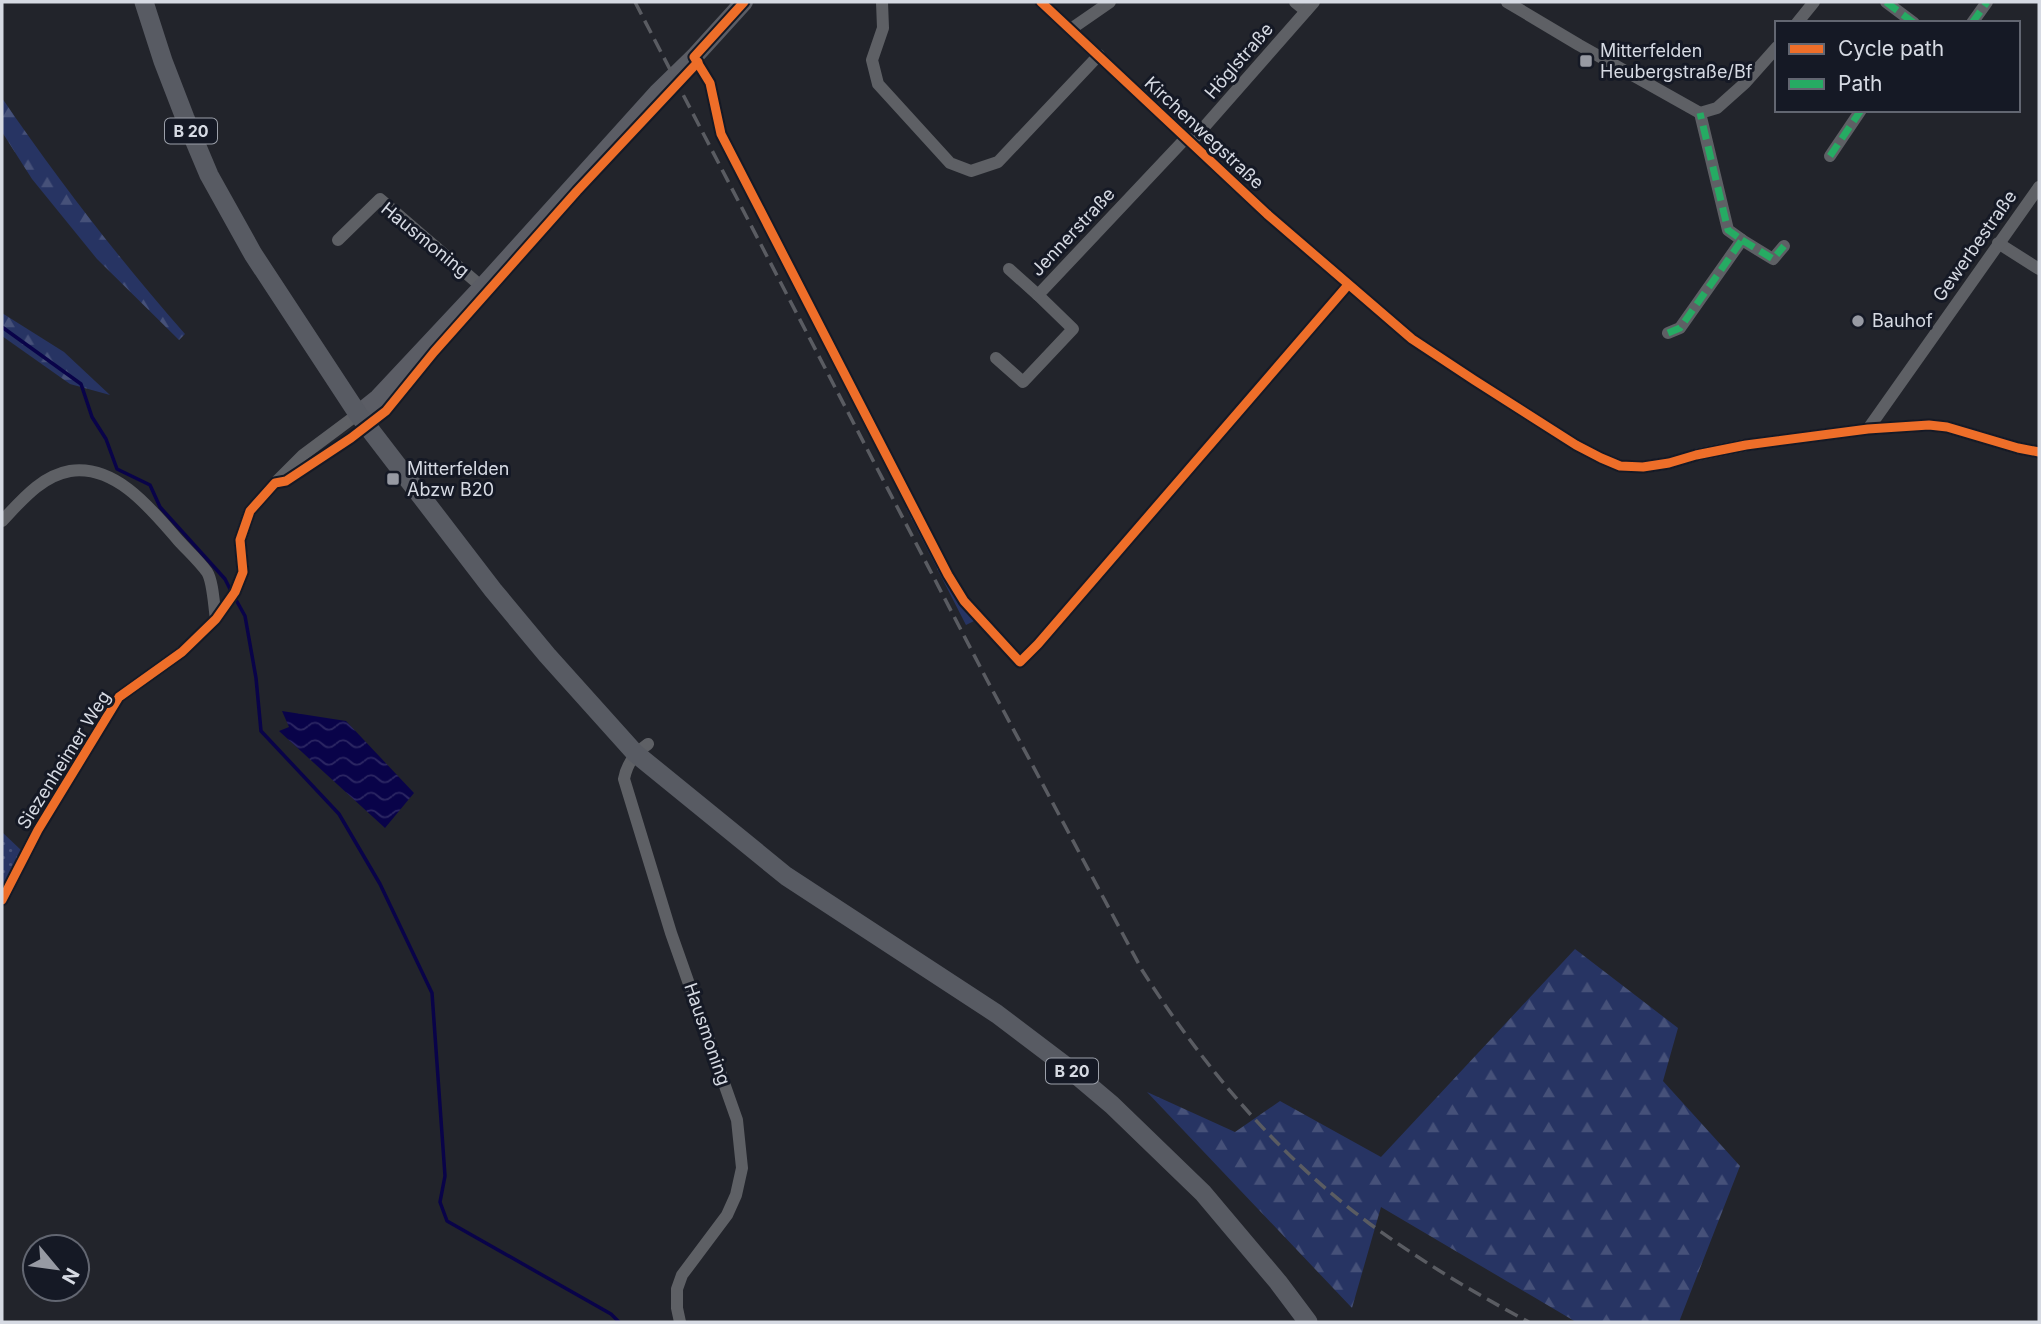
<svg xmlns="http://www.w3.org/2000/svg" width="2041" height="1324" font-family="Inter,sans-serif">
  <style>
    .grass { fill: url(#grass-tufts) }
    .forest { fill: url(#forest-firs) }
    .garden { fill: url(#garden-dots) }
    .water { fill: url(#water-waves) }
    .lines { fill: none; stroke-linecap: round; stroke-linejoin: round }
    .stream { stroke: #090349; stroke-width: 3.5 }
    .street { stroke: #5e6065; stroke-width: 12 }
    .secondary { stroke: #5b5d65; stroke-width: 18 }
    .primary { stroke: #585b63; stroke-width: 19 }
    .rail { stroke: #5a5c62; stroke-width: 3.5; stroke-dasharray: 14 7; stroke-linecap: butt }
    .quiet { stroke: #26ab63; stroke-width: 7; stroke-dasharray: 14 7; stroke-linecap: butt }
    .cycleway-casing { stroke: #151925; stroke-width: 13 }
    .cycleway { stroke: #ee6e29; stroke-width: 9 }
    .poi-dot { fill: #979aa3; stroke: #151925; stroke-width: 2.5 }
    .labels { text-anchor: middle; stroke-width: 6; stroke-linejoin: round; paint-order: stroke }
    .shield { fill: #151925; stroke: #9ca0aa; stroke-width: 2 }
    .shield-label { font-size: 16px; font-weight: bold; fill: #d6dae3 }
    .poi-label { font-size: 18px; fill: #d6dae3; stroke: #151925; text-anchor: start }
    .street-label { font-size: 18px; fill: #d6dae3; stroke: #151925 }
  </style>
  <defs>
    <pattern id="grass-tufts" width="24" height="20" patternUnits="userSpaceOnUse" patternTransform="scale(1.75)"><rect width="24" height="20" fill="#273463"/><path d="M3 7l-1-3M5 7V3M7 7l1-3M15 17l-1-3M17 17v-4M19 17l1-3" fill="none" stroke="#465179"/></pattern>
    <pattern id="forest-firs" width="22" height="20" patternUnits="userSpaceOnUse" patternTransform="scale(1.75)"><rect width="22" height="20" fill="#273463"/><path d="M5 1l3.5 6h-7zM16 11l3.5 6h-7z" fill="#465179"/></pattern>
    <pattern id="garden-dots" width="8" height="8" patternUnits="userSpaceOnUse" patternTransform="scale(1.75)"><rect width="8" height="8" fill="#273463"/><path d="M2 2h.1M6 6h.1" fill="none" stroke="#465179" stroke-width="1.8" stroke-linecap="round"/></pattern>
    <pattern id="water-waves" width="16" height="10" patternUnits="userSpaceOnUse" patternTransform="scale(1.75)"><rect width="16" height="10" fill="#090349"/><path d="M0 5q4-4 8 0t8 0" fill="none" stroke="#2c2763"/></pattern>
  </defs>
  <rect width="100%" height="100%" fill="#22242b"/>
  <!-- grass -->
  <polygon class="grass" points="909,507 951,588 976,620 966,625 906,508"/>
  <!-- forest -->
  <g class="forest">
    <path d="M2,98C58,180 119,259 185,334L179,340L97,259L32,179L2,132Z"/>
    <polygon points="2,313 64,352 110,395 70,384 2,336"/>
    <polygon points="1575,949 1678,1028 1663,1081 1740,1166 1679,1322 1576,1322 1381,1207 1352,1308 1147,1092 1235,1132 1280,1101 1381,1157"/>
  </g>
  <!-- garden -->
  <polygon class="garden" points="2,832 22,851 2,886"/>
  <!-- water -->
  <polygon class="water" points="282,711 346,721 414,793 385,828 279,731 289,727"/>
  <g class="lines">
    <!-- stream -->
    <g class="stream">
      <polyline points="2,327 81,384 92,417 106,439 117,469 150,485 160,507 225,579 231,591"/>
      <polyline points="235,598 245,616 256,678 261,731 339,814 380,884 432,993 445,1176 440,1202 447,1221 611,1314 619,1322"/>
    </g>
    <!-- street -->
    <g class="street">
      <polyline points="882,2 883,28 872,60 878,84 950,163 971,171 998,162 1099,55"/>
      <polyline points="1041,2 1267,214 1412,339 1474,380 1576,445 1601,458 1620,466 1643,467 1669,463 1696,455 1746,445 1868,429 1929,425 1947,427 2018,448 2039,452"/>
      <polyline points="1295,2 1306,11"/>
      <polyline points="1507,2 1579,45 1700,113 1717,108 1745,83 1777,47"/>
      <polyline points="1886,2 1914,23"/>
      <polyline points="1797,23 1814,2"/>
      <polyline points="1972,23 1987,2"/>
      <polyline points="1071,29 1110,2"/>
      <polyline points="1191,142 1314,2"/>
      <polyline points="1830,156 1861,110"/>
      <polyline points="338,240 380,199 482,287"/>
      <polyline points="1742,240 1773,259 1784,246"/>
      <polyline points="1998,243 2039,269"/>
      <polyline points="1009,269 1038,295"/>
      <polyline points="1668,333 1680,328 1742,240 1728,230 1700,113"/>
      <polyline points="996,358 1023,382 1073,329 1038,295 1186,138"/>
      <polyline points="1868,429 2039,187"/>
      <path d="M2,521C21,501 41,476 70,471C116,464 152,510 178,540C187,550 199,561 207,572C213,581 214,607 216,619"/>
      <path d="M648,744C635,753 627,763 624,779L671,933L737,1120L742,1168L736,1195L727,1215L682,1275L677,1289V1308L680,1322"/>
      <polyline points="2,900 38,830 119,697 182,652 216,619 235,592 243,572 240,540 250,511 275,483 303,455 358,414"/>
    </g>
    <!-- secondary -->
    <polyline class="secondary" points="358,414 378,398 482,287 657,93 694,57 744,2"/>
    <!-- primary -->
    <polyline class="primary" points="144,2 163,61 185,118 209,175 253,254 358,414 493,590 547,655 635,753 786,876 997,1014 1067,1067 1112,1105 1203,1193 1278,1282 1308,1322"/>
    <!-- rail -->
    <path class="rail" d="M635,2L987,680L1142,970C1203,1066 1278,1156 1370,1224C1421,1261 1474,1293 1529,1322"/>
    <!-- quiet -->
    <g class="quiet">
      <polyline points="1886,2 1914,23"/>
      <polyline points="1972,23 1987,2"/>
      <polyline points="1830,156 1861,110"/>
      <polyline points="1742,240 1773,259 1784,246"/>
      <polyline points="1668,333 1680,328 1742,240 1728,230 1700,113"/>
    </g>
    <defs>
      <g id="cycleway">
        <polyline points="744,2 694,57 710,83 721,134 948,575 964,601 1020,662 1038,644 1348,285"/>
        <polyline points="1041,2 1267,214 1412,339 1474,380 1576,445 1601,458 1620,466 1643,467 1669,463 1696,455 1746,445 1868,429 1929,425 1947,427 2018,448 2039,452"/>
        <polyline points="2,900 38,830 119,697 182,652 216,619 235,592 243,572 240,540 250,511 275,483 286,481 351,438 386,411 434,352 577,191 698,62"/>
      </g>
    </defs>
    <!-- cycleway casing -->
    <use href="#cycleway" class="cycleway-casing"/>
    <!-- cycleway -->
    <use href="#cycleway" class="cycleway"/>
  </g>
  <!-- markers -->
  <g class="poi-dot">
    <rect x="1579" y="54" width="14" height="14" rx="3.5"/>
    <circle cx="1858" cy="321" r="7"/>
    <rect x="386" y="472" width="14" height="14" rx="3.5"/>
  </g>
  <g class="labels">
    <!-- shield labels -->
    <g class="shield">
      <rect x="165" y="118.5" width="52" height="25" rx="5"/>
      <rect x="1046" y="1058.5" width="52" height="25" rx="5"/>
    </g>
    <g class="shield-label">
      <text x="191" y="137">B 20</text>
      <text x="1072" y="1077">B 20</text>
    </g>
    <!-- poi labels -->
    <g class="poi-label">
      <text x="1600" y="57">Mitterfelden<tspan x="1600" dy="21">Heubergstraße/Bf</tspan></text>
      <text x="1872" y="327">Bauhof</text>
      <text x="407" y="475">Mitterfelden<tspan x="407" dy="21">Abzw B20</tspan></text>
    </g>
    <!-- street labels -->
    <g class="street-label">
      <text transform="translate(1239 61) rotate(-49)" y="6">Höglstraße</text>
      <text transform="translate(1204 133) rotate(43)" y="6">Kirchenwegstraße</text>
      <text transform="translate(1073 232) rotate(-47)" y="6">Jennerstraße</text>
      <text transform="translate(425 240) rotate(39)" y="6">Hausmoning</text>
      <text transform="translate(1975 246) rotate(-55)" y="6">Gewerbestraße</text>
      <text transform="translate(64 760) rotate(-58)" y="6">Siezenheimer Weg</text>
      <text transform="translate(707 1034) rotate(71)" y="6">Hausmoning</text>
    </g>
  </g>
  <!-- border -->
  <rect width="2041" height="1324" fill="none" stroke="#d6dae3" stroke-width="7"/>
  <!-- legend -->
  <rect x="1775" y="21" width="245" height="91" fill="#151925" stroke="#626671" stroke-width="2"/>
  <rect x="1789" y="44" width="35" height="10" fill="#ee6e29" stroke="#626671" stroke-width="2"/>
  <text x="1838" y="56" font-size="21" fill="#d6dae3">Cycle path</text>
  <rect x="1789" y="79" width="35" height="10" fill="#26ab63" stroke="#626671" stroke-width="2"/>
  <text x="1838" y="91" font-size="21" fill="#d6dae3">Path</text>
  <!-- north arrow -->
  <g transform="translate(56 1268) rotate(119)"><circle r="33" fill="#151925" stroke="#626671" stroke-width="2"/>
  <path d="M0-5L12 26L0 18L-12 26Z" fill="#979aa3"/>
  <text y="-10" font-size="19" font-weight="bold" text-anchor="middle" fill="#d6dae3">N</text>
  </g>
</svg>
